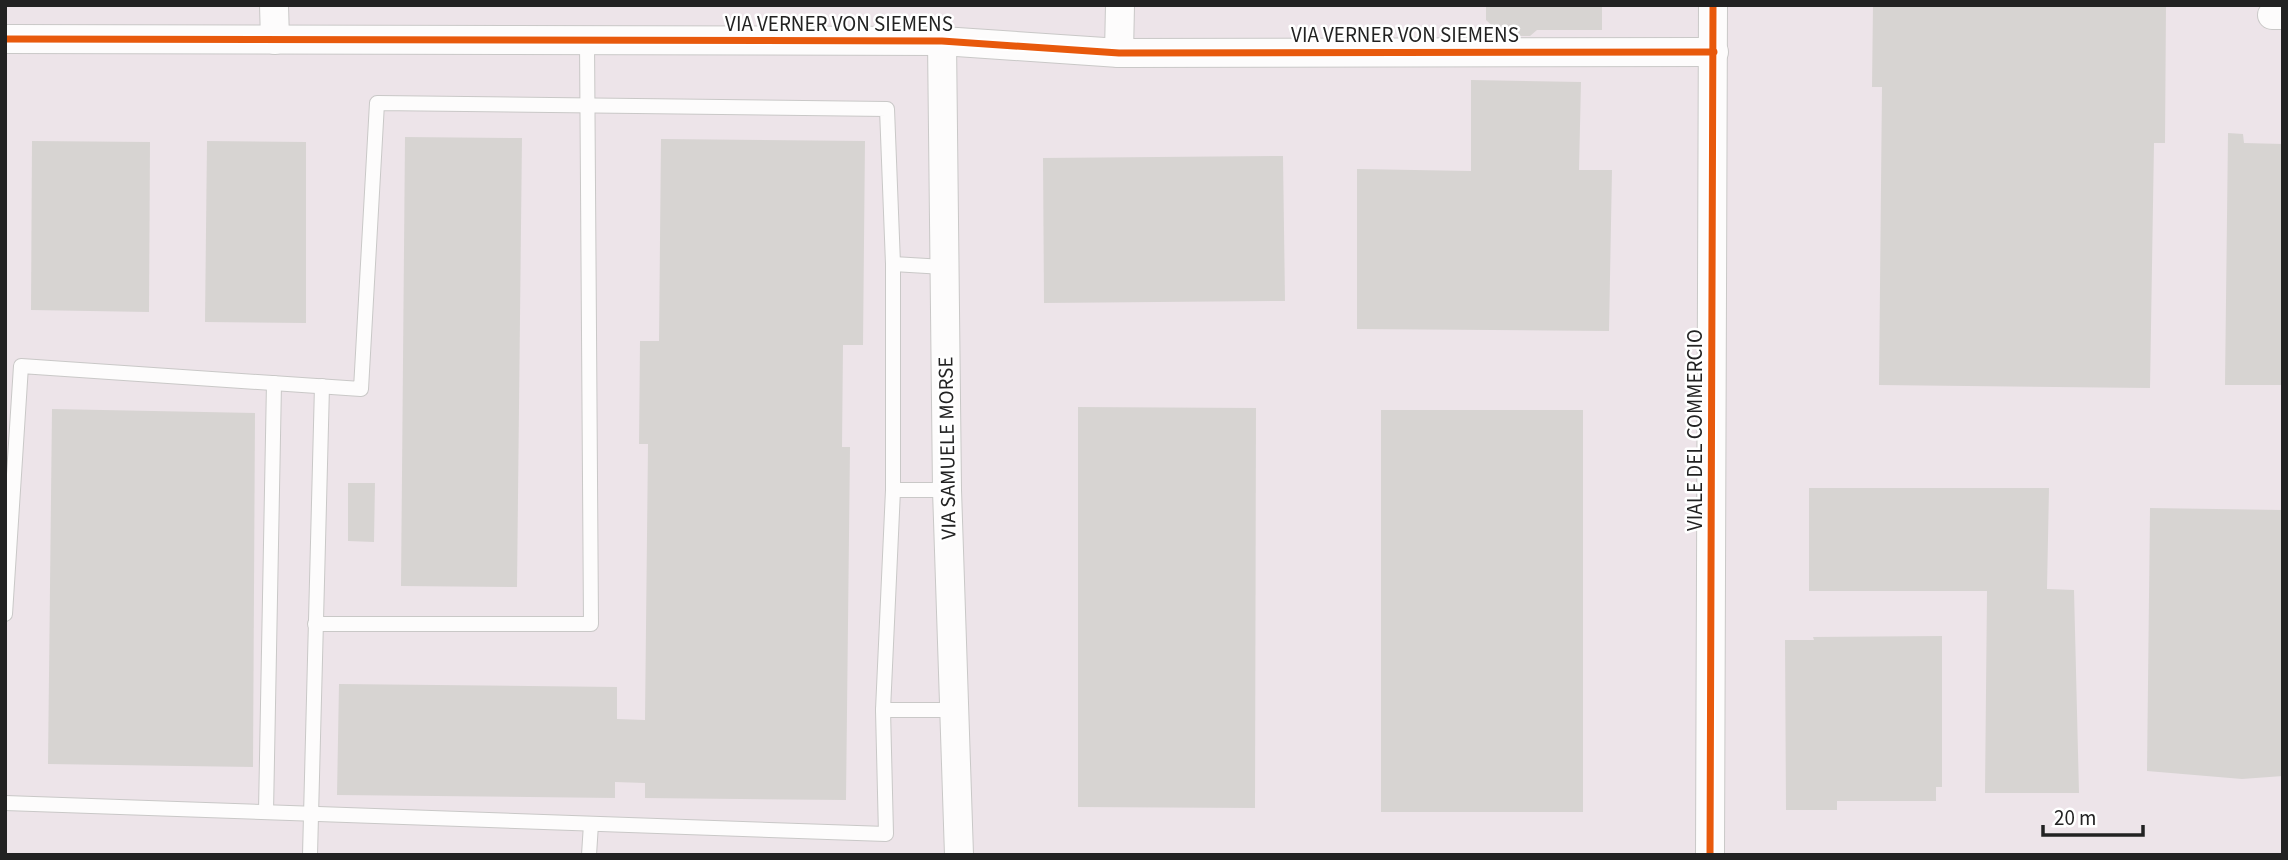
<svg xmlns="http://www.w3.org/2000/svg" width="2288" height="860" font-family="'Source Sans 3',sans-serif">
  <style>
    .industrial { fill: #ede4e9 }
    .building { fill: #d7d4d2 }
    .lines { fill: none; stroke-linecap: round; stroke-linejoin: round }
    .lane-casing { stroke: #c9c8c7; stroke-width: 16 }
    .street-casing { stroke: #c9c8c7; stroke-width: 30 }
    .lane { stroke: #fdfcfc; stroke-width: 14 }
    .street { stroke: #fdfcfc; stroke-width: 28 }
    .cycleway-casing { stroke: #fff; stroke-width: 11 }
    .cycleway { stroke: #e8590c; stroke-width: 7 }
    .labels { text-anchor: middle; stroke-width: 5; stroke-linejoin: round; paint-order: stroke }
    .street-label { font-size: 21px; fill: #222; stroke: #fff }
  </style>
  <rect width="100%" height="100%" fill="#f0eeeb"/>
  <!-- industrial -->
  <rect class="industrial" x="5" y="5" width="2278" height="850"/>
  <!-- building -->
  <g class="building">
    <polygon points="1486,5 1602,5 1602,30 1537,30 1530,36 1503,36 1486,20"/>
    <polygon points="1873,5 2166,5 2165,143 2154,143 2150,388 1879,385 1882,87 1872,87"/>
    <polygon points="1471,80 1581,82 1579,170 1612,170 1609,331 1357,329 1357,169 1471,171"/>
    <polygon points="2228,133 2243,134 2244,143 2283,144 2283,385 2225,385"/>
    <polygon points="405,137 522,138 517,587 401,586"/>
    <polygon points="661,139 865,141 863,345 843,345 842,447 850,447 846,800 645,798 645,783 615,782 615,798 337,795 339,684 617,687 617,719 645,720 648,444 639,444 640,341 659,341"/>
    <polygon points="32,141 150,142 149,312 31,310"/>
    <polygon points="207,141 306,142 306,323 205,322"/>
    <polygon points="1283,156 1285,301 1044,303 1043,158"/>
    <polygon points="1078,407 1256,408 1255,808 1078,807"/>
    <polygon points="52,409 255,413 253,767 48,764"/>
    <rect x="1381" y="410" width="202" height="402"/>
    <polygon points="348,483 375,483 374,542 348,541"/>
    <polygon points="1809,488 2049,488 2047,589 2074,590 2079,793 1985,793 1987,591 1809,591"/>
    <polygon points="2150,508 2283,510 2283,776 2242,779 2147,771"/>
    <polygon points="1942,636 1942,787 1936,787 1936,801 1837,801 1837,810 1786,810 1785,640 1814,640 1813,637"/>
  </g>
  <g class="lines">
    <defs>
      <g id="lane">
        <polyline points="893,264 944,267"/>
        <polyline points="893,490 947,490"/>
        <polyline points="5,614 21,366 361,389 377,103 887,109 893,264 893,490 883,710 886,834 5,803"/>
        <polyline points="315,624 591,624 587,41"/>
        <polyline points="883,710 956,710"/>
        <polyline points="266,812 274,383"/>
        <polyline points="310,855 322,386"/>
        <polyline points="589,855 591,824"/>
      </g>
      <g id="street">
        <polyline points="274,5 275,40"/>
        <polyline points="2272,15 2283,15"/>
        <polyline points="5,39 942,41 1119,53 1714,52"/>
        <polyline points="942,41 947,490 959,855"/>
        <polyline points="1119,53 1120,5"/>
        <polyline points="1710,855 1713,5"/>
      </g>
    </defs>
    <!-- lane casing -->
    <use href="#lane" class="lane-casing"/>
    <!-- street casing -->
    <use href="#street" class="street-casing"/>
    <!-- lane -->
    <use href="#lane" class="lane"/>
    <!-- street -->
    <use href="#street" class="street"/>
    <defs>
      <g id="cycleway">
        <polyline points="5,39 942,41 1119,53 1714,52"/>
        <polyline points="1710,855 1713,5"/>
      </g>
    </defs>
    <!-- cycleway casing -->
    <use href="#cycleway" class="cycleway-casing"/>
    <!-- cycleway -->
    <use href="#cycleway" class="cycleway"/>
  </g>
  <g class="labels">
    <!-- street labels -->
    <g class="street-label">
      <text x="839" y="31">VIA VERNER VON SIEMENS</text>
      <text x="1405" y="42">VIA VERNER VON SIEMENS</text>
      <text transform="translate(1695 430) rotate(-90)" y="7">VIALE DEL COMMERCIO</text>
      <text transform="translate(947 448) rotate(-91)" y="7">VIA SAMUELE MORSE</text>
    </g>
  </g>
  <!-- border -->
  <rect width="2288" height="860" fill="none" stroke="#222222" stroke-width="14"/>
  <!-- scale -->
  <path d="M2043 825v10h100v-10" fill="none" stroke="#222222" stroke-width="3.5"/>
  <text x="2054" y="825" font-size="21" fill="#222222" stroke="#ffffff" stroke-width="5" paint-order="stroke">20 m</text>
</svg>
